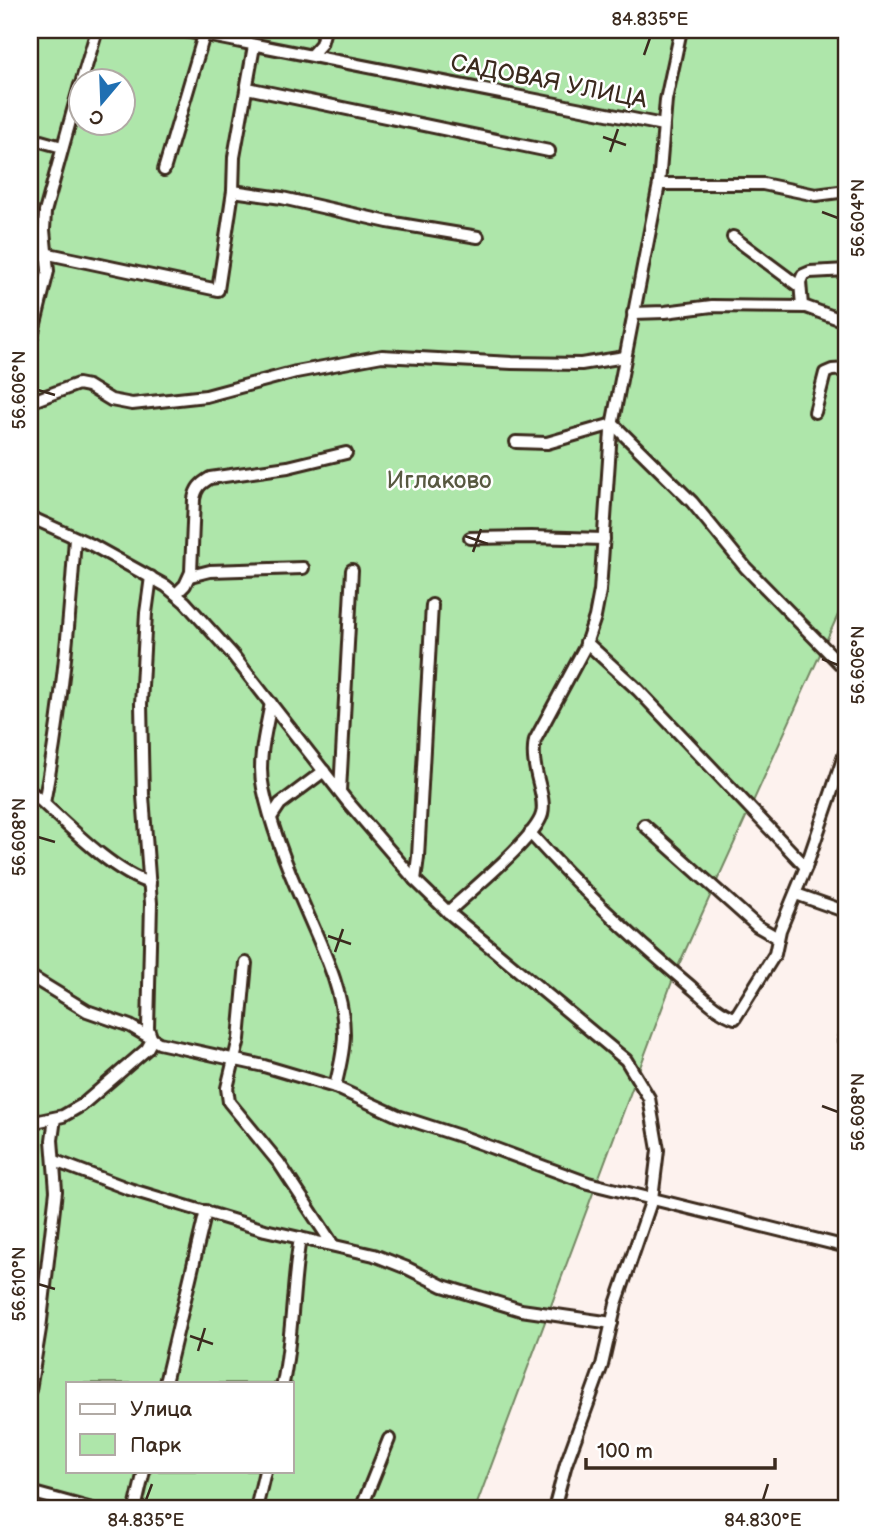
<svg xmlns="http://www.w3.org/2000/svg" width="877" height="1539" font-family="'Balsamiq Sans',sans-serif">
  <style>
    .green { fill: #aee6aa; stroke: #748864; stroke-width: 2; fill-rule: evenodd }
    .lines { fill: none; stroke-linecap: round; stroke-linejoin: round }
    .street-casing { stroke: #3b2a1e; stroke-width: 16 }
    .street { stroke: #fff; stroke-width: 10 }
    .ticks { fill: none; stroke: #3b2a1e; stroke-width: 2.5 }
    .labels { text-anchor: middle; stroke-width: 5; stroke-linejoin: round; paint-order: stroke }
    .street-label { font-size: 24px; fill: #3b2a1e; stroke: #fff }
    .park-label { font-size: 24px; fill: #585941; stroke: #fff }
    .neatline { fill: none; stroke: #3b2a1e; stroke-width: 2.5 }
    .ticks-label { font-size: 18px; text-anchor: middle; fill: #3b2a1e }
  </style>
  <rect width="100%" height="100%" fill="#fdf2ee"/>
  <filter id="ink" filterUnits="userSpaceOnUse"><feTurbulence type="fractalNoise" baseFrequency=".0143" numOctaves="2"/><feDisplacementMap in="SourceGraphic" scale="14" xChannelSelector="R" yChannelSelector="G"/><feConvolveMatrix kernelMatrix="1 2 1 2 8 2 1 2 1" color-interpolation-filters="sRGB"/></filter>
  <g filter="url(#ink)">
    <!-- green -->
    <path class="green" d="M30,30H847V595L676,971L475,1509H30ZM80,80H122V122H80ZM68,1383H292V1471H68Z"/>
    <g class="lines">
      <defs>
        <g id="street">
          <polyline points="180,30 663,125"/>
          <polyline points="312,54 321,44 325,30"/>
          <polyline points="82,80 97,30"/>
          <polyline points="247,88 549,151"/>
          <polyline points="30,138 62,147"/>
          <polyline points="164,170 204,35"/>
          <polyline points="659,184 763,184 816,195 847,191"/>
          <polyline points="233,191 282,198 388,222 478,237"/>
          <polyline points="733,237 800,287"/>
          <polyline points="30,250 218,290 233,191 234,157 254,46"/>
          <polyline points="802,306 800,282 803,275 810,272 847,270"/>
          <polyline points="633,313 665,312 712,306 806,307 847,322"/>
          <polyline points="30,344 48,271 44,230 45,212 80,85"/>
          <polyline points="30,402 78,384 88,386 111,400 132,404 206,396 296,372 382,356 512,363 581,364 625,357"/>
          <polyline points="815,412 825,373 832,370 847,369"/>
          <polyline points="516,442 547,443 613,424 692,502 746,568 847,671"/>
          <polyline points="30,517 92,545 166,586 185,602 232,654 347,801 415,880 448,912 626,1060 649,1098 658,1150 652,1199 616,1304 602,1365 566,1464 554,1509"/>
          <polyline points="470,538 531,537 604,539"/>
          <polyline points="190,576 210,571 303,568"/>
          <path d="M176,594L185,585L191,572L194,499C196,488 200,484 210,478L288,467L346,453"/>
          <polyline points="586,642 638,690 806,867"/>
          <path d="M271,703C266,730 257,761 263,788C271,826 289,872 305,908C322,948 344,990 344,1034C344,1052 339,1070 335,1087"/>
          <path d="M30,791C61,818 111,872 150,883"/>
          <polyline points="340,791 352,570"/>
          <path d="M44,803C61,715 69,627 75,538"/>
          <polyline points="272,816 280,804 324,771"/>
          <polyline points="644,825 757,926 778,938"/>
          <path d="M530,833C578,886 628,934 683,980C699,993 716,1012 735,1018L775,954L780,930L806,867L847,747"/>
          <polyline points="415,880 418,857 432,605"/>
          <polyline points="796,894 847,912"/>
          <path d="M448,912C468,893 536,838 542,814C547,795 529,768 535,740L585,647L595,617L600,591L611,431L659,184L666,100L681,30"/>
          <polyline points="246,963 239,1039 227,1088 229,1102 279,1163 333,1245"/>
          <polyline points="30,976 87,1011 130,1026 159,1043 264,1066 335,1087 398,1116 466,1138 588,1183 847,1247"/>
          <polyline points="845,1040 847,1029"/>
          <polyline points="30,1123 63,1116 82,1105 147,1049 152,1040 148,1028 151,903 143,796 141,704 146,613 151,577"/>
          <polyline points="55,1161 129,1189 265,1230 374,1255 407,1268 443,1286 521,1310 612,1323"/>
          <polyline points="165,1383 206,1211"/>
          <path d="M283,1383C293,1335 292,1286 300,1238"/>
          <polyline points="30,1390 40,1329 56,1191 52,1140 55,1118"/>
          <polyline points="30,1492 92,1509"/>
          <polyline points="135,1509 144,1471"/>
          <polyline points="256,1509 265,1471"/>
          <polyline points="361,1509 389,1439"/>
        </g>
      </defs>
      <!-- street casing -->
      <use href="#street" class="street-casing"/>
      <!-- street -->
      <use href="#street" class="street"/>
    </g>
  </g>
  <!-- ticks -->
  <path class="ticks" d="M644,55L650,38M603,137L626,145M610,152L618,129M822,212L838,218M38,390L55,395M465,536L488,544M473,552L481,529M822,659L838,665M38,837L55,842M328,936L351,944M335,952L343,929M822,1106L838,1112M38,1284L55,1289M190,1336L213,1344M198,1351L205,1328M146,1500L152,1484M763,1500L768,1484"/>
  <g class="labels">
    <!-- street labels -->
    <g class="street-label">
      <text transform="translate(549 81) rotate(11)" y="8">САДОВАЯ УЛИЦА</text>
    </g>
    <!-- park labels -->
    <g class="park-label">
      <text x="439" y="488">Иглаково</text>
    </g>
  </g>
  <!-- margin -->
  <rect width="877" height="1539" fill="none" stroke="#fff" stroke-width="77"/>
  <!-- legend -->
  <rect x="66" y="1382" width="228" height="91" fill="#ffffff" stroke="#b1aaa5" stroke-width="2"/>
  <rect x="80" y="1404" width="35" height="10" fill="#ffffff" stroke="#b1aaa5" stroke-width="2"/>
  <text x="130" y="1416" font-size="21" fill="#3b2a1e">Улица</text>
  <rect x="80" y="1434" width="35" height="21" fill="#aee6aa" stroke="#b1aaa5" stroke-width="2"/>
  <text x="130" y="1452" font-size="21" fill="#3b2a1e">Парк</text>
  <!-- north arrow -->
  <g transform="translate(102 102) rotate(199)"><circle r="33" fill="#ffffff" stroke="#b1aaa5" stroke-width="2"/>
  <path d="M0-5L12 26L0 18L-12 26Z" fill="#1f6fb2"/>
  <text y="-10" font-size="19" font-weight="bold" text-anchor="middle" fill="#3b2a1e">С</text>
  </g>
  <!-- scale -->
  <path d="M586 1458v10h189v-10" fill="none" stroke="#3b2a1e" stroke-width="3.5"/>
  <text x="597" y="1458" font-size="21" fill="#3b2a1e" stroke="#ffffff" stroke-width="5" paint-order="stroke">100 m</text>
  <rect x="38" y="38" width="800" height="1462" class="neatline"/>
  <g class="ticks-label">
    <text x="650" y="25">84.835°E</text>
    <text transform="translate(858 218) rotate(-90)" y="6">56.604°N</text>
    <text transform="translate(19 390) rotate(-90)" y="6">56.606°N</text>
    <text transform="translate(858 665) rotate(-90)" y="6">56.606°N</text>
    <text transform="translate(19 837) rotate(-90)" y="6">56.608°N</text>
    <text transform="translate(858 1112) rotate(-90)" y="6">56.608°N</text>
    <text transform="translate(19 1284) rotate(-90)" y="6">56.610°N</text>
    <text x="146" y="1526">84.835°E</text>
    <text x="763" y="1526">84.830°E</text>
  </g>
</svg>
